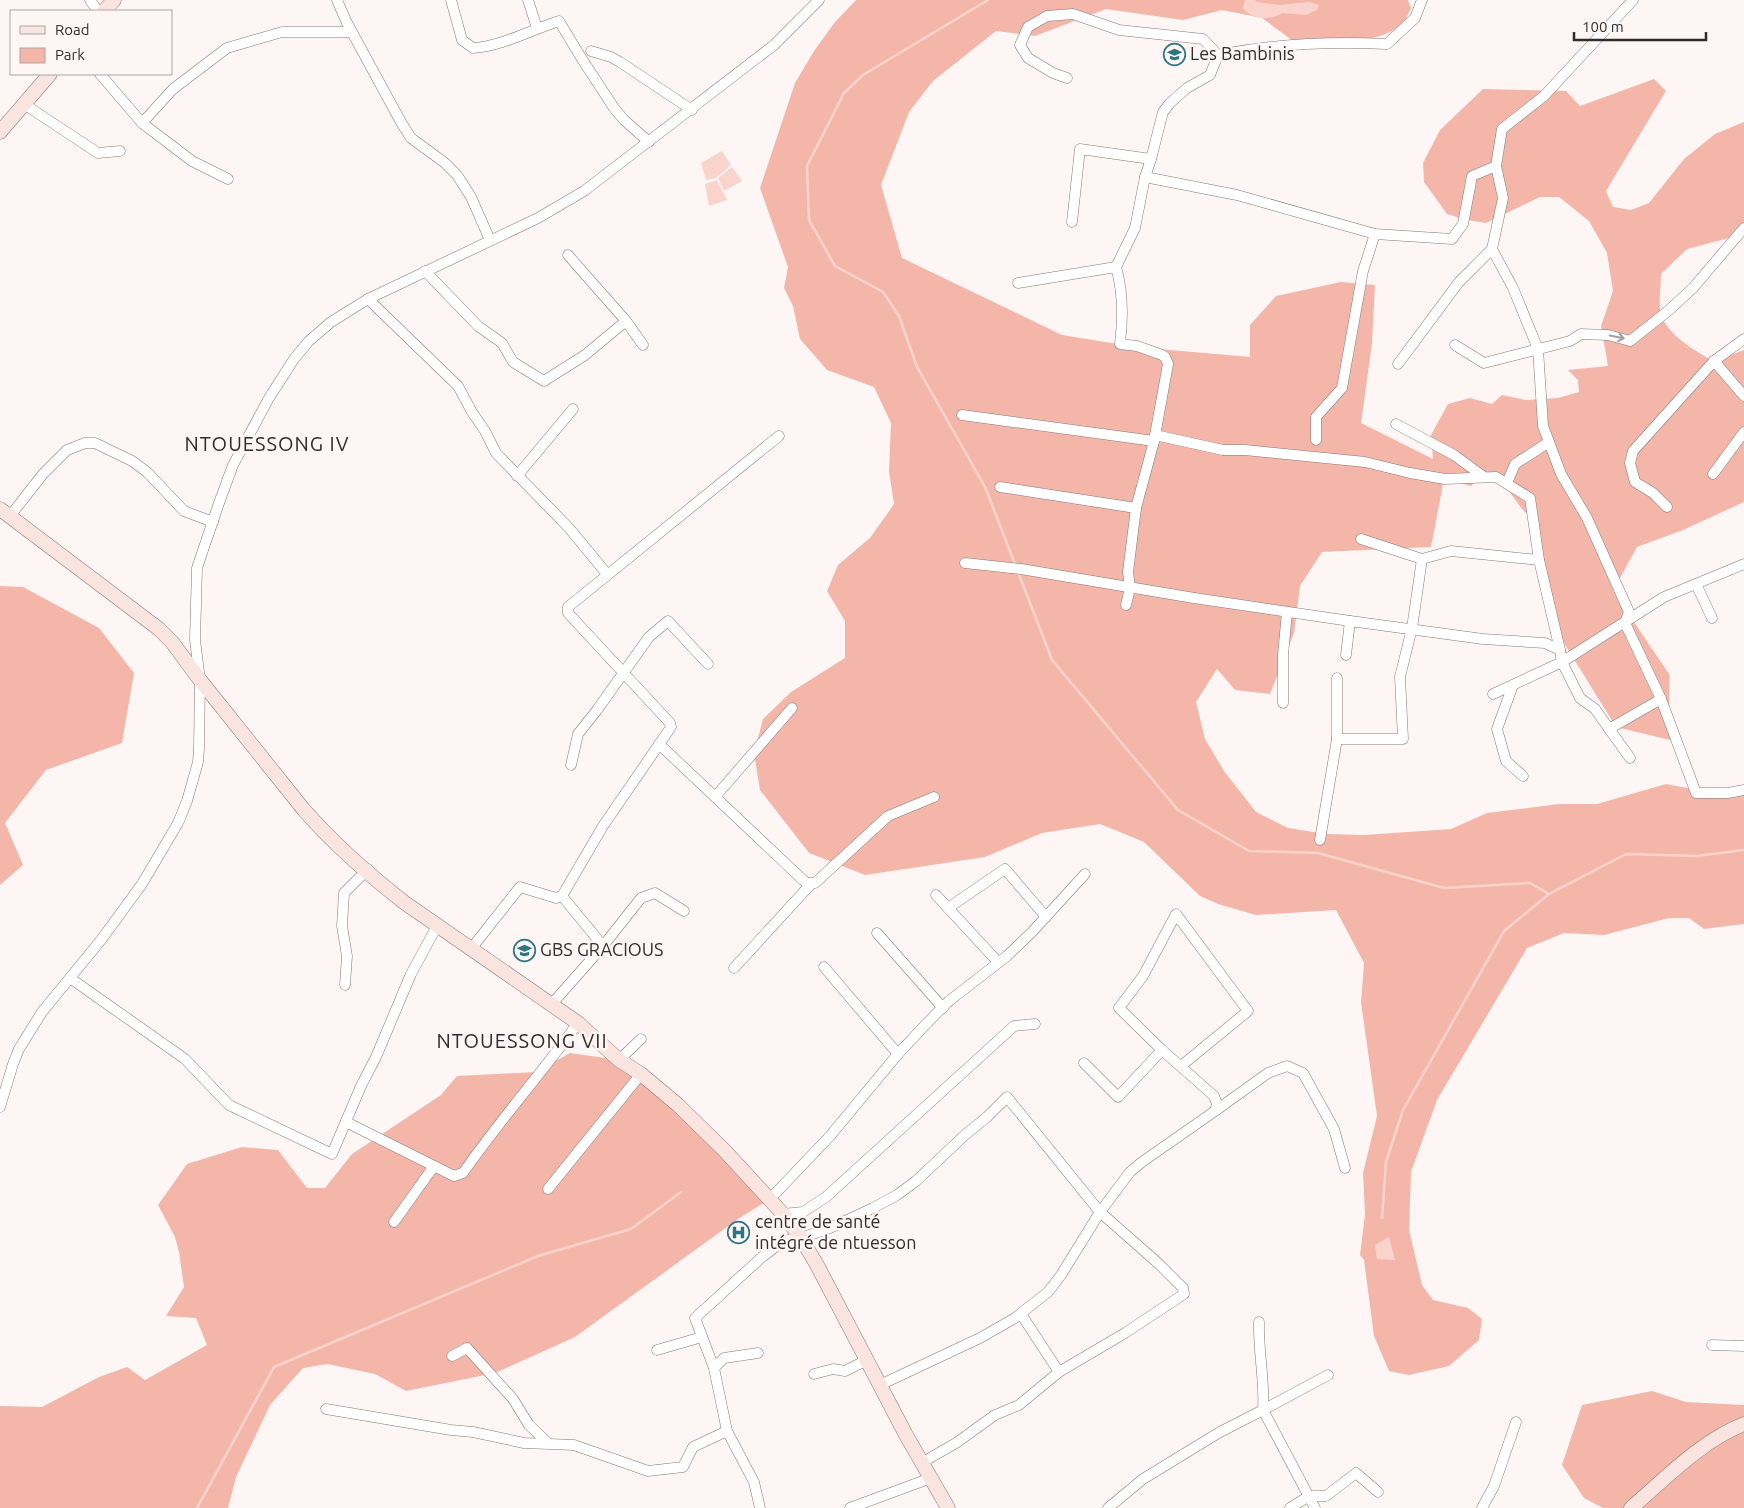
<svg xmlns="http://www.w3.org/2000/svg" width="1744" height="1508" font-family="Ubuntu,sans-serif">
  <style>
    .green { fill: #f5b6aa }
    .water { fill: #fad3cc }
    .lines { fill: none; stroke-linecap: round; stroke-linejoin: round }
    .stream { stroke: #fad3cc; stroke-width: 2.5 }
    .street-casing { stroke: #867875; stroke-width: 11 }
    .secondary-casing { stroke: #867875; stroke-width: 15 }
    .street { stroke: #fff; stroke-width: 10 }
    .secondary { stroke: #fae4e0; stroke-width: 14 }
    .oneway { stroke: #a2a09f }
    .labels { text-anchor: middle; stroke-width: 5; stroke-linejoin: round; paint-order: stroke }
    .poi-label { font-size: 18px; fill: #312b2a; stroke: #fdf6f5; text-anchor: start }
    .quarter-label { font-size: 20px; letter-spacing: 1px; fill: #312b2a; stroke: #fdf6f5 }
  </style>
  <rect width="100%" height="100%" fill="#fdf6f5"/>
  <!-- green -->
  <g class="green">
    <path d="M856,0H1408L1411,8C1409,12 1407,18 1404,22C1384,44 1328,44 1300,46L1262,18L1222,10L1183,20L1106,9L1035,36L996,31L933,81L909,112L881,185L902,258L1062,335L1136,347L1250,357V325L1276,296L1341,282L1375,285L1372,343L1361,423L1433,459L1431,435L1448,404L1470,398L1492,404L1502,395L1526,400L1558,398L1579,392L1578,380L1568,370L1608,366L1601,326L1613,291L1607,253L1589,221L1559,197H1540L1486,223L1467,220L1447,214L1424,182L1423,163L1440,130L1483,89L1566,91L1580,106L1654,79L1666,91L1606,191L1613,207L1631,210L1649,203L1684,159L1715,134L1744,122V234L1687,249L1661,274C1661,285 1659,298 1660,309C1662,332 1696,352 1714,361L1744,350V502L1683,530L1637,547L1613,591L1669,674L1670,740L1616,727L1554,627L1538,525L1522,509L1495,472L1482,474L1471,486L1444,479L1431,547L1322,552L1300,586L1294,633L1270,694L1235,690L1217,669L1196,702L1205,739L1224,771L1256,812L1288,828L1326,834L1364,835L1451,829L1487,813L1559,804H1597L1666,784L1703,791L1744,789V924L1704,929L1689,918H1669L1604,935L1564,933L1527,948L1437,1100L1411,1172L1409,1230L1422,1285L1433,1300L1468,1308L1482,1319L1479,1340L1449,1366L1409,1375L1389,1371L1374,1336L1364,1260L1360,1255L1365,1214L1363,1173L1377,1116L1361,1002L1364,963L1336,910L1256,915L1218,904L1200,896L1144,842L1100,824L1042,833L985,857L865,875L809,853L760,790L754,753L763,719L791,692L845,658V621L827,591L838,565L870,538L894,504L889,471L891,423L874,387L827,370L800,339L793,306L784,288L788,267L760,188L795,83L814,51L835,22Z"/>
    <polygon points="0,586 23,587 99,628 134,673 122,743 46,770 5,823 23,865 0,885"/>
    <polygon points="570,1053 619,1060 770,1199 738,1219 575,1337 495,1373 406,1391 375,1374 327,1364 303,1368 270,1405 236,1477 228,1508 0,1508 0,1406 42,1407 99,1377 127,1367 145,1380 207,1345 196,1318 166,1316 184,1287 179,1252 175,1237 158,1205 187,1164 242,1147 278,1150 307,1188 325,1188 352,1154 441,1095 457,1076 536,1072"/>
    <polygon points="1652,1391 1686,1402 1744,1405 1744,1508 1603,1508 1584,1498 1562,1465 1582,1405"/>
  </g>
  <!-- water -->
  <g class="water">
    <path d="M1245,0H1255L1257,2L1280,5L1309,2L1319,5L1317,10L1306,15L1282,13C1271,21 1251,20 1243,8Z"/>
    <polygon points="722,151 731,165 716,178 706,180 701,163"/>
    <polygon points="732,167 742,181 724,191 718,178"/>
    <polygon points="717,180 727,200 709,206 705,184"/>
    <polygon points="1389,1237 1395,1260 1377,1259 1375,1245"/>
  </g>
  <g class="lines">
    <!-- stream -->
    <g class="stream">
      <polyline points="988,0 863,75 844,93 807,166 809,220 835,266 883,292 899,316 917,367 985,487 1015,564"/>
      <polyline points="1018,572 1052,660 1178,810 1249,851 1318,853 1444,888 1530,883 1549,894"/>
      <polyline points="1382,1218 1386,1162 1403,1110 1504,931 1549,894 1626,854 1697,856 1744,850"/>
      <polyline points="197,1508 274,1367 538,1256 631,1229 681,1192"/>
    </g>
    <defs>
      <g id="street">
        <polyline points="90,0 98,11"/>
        <polyline points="337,0 347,23 402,124 411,138 445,163 457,175 471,197 490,240"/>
        <path d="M451,0L462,40L473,48C502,46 531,30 559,21L582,59L614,108L624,120L649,142"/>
        <polyline points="528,0 537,28"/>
        <polyline points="1633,0 1544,96 1502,129 1496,166 1503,198 1492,249 1513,288 1538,349 1543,426 1561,474 1587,518 1629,612 1625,623 1661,699 1696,793 1728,793 1744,790"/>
        <polyline points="591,51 611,57 620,62 692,110"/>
        <path d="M1218,55C1273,44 1330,41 1387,44L1415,18L1422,0"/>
        <polyline points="100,74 142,123 192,161 228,179"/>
        <path d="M1067,78L1053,73L1028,58L1020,45L1028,27L1047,16L1073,14L1119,30L1203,39L1218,55L1210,75L1187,88L1170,103L1163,112L1151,159L1145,177L1135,228L1116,267C1123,291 1123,319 1120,344L1137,346L1162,355L1165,357L1168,364L1154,441L1136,508L1128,572L1130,588L1126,605"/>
        <polyline points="24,104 98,153 120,151"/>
        <polyline points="142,123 173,89 227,48 282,32 351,32"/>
        <polyline points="1145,177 1237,195 1375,234 1452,239 1463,224 1472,176 1496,166"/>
        <polyline points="1072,222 1080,149 1151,159"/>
        <polyline points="568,255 626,321 643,345"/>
        <polyline points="425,271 478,326 502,343 513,362 544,381 585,355 626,321"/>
        <polyline points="1018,283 1116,267"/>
        <polyline points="368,299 458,386 472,412 485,431 496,453 569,528 607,574"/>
        <polyline points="1455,345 1484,363 1570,341 1581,334 1608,335 1630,341 1668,311 1693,288 1744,228"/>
        <polyline points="1714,361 1744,396"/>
        <polyline points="1398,364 1459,282 1492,249"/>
        <polyline points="962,415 1154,441"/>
        <polyline points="1396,424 1454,455 1484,477"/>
        <polyline points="1155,435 1223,450 1245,450 1365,462 1410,473 1445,479 1496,477 1530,498 1539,560 1560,650"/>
        <polyline points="1316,440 1316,417 1342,388 1363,271 1375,234"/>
        <polyline points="1713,474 1744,432"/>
        <polyline points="517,476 573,409"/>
        <polyline points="1507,483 1515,464 1549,442"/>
        <polyline points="1000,487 1136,508"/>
        <polyline points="1667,507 1653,493 1635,482 1630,463 1633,451 1714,361 1744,339"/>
        <polyline points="10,516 43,474 67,450 85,443 95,443 132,461 147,472 184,511 213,522"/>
        <polyline points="1361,539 1422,559 1451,551 1539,560"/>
        <polyline points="965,563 1021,569 1194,598 1350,621"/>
        <polyline points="1696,584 1712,618"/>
        <polyline points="1346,655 1350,621 1483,639 1545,643 1560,650 1562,662 1580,698 1595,709 1630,758"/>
        <polyline points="1513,685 1497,729 1506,761 1523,776"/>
        <polyline points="1493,694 1562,662 1664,597 1744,564"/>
        <polyline points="1283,703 1283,655 1287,612"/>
        <polyline points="1609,729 1661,699"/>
        <polyline points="1337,739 1403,739 1400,677 1412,628 1422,559"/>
        <polyline points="659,744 803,880 807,883 815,883 888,816 934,797"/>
        <polyline points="571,765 578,734 597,710 649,637 668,621 708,664"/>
        <polyline points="715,797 792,708"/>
        <polyline points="1320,840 1337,739 1337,678"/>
        <polyline points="936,895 998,962"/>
        <polyline points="948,908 1005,869 1046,917"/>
        <polyline points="877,933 943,1008"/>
        <polyline points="603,946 641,898 655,893 684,911"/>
        <polyline points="471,949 520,887 556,898 562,896 603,826 671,727 670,723 568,613 568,607 779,436"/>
        <polyline points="824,967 898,1054"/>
        <polyline points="734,968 811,884"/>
        <polyline points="70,978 185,1059 229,1105 332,1154 361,1086 376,1057 411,974 437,926"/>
        <polyline points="345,985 347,956 342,926 344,893 368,869"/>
        <polyline points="551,1005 603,946 562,896"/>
        <polyline points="619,1060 641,1039"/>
        <polyline points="1084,1063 1118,1097 1162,1050"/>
        <polyline points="0,1107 13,1064 19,1049 42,1012 101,940 142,884 178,823 187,801 198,762 199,748 200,680 195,640 197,568 219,503 233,465 269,398 294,359 309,341 331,322 368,299 538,218 584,191 774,45 819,0"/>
        <polyline points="1215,1111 1268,1073 1287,1066 1303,1073 1334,1129 1345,1168"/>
        <path d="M346,1122L454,1176L463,1173C499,1121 541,1074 578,1023"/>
        <polyline points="548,1189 641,1074"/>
        <polyline points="770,1199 830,1136 898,1054 928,1022 949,1001 1007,956 1032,932 1085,874"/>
        <polyline points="783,1214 803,1212 826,1197 1014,1026 1035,1024"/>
        <polyline points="394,1222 434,1166"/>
        <polyline points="1021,1314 1059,1372"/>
        <path d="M1259,1322C1258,1351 1265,1381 1263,1410"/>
        <polyline points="1712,1345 1744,1346"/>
        <polyline points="657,1350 702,1337"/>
        <polyline points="452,1356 467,1348 513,1399 529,1425 548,1443"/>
        <polyline points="714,1368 724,1358 758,1353"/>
        <polyline points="814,1374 833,1369 845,1371 867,1360"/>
        <polyline points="880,1385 980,1338 1015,1318 1034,1303 1048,1292 1061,1275 1100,1212 1130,1172 1142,1162 1215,1111 1217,1104 1214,1096 1162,1050 1119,1008 1143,976 1176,914 1248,1011 1181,1066"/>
        <polyline points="326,1409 451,1430 473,1432 524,1443 574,1445 648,1471 683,1467 693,1447 727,1431"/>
        <polyline points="1263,1410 1328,1375"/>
        <polyline points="760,1508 754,1482 727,1431 714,1368 695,1318 762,1257 778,1245 787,1240 801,1238 830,1228 873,1208 897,1195 916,1181 966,1134 987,1117 1007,1097 1100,1212 1159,1264 1183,1288 1184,1294 1125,1333 1059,1372 1019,1405 995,1415 956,1443 923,1462"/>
        <polyline points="850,1508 931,1478"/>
        <polyline points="1108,1508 1143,1479 1220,1432 1263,1410 1315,1508"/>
        <polyline points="1290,1508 1309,1496 1326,1496 1356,1473 1378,1492"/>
        <polyline points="1482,1508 1494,1486 1516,1422"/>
      </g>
      <g id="secondary">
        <polyline points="104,11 114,0"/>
        <polyline points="0,132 50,74"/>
        <path d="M0,509L159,629L172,642L200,680L304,810C334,844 369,875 405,903L578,1023L619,1060L641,1074L678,1105L725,1151L783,1214L801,1238L817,1265L906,1435L948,1508"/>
        <path d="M1631,1508C1666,1478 1701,1441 1744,1424"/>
      </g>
    </defs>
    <!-- street casing -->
    <use href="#street" class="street-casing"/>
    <!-- secondary casing -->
    <use href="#secondary" class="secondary-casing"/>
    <!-- street -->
    <use href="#street" class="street"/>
    <!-- secondary -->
    <use href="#secondary" class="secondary"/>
  </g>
  <!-- one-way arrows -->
  <defs><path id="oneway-shaft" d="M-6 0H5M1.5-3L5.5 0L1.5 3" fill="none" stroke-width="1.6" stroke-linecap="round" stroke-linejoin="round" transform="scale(1.25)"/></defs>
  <use class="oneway" href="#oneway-shaft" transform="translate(1617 337) rotate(12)"/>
  <!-- icons -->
  <defs>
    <symbol id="school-ring" viewBox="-11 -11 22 22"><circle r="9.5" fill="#fdf6f5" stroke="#2e7581" stroke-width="1.5"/><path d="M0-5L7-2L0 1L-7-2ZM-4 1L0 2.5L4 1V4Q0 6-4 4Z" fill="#2e7581"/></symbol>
    <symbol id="hospital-ring" viewBox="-11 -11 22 22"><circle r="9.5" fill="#fdf6f5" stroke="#2e7581" stroke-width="1.5"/><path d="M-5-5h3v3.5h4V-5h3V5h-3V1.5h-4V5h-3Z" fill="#2e7581"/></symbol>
  </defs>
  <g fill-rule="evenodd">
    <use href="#school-ring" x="1162" y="42" width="25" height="25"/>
    <use href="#school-ring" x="512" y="938" width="25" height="25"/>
    <use href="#hospital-ring" x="726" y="1220" width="25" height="25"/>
  </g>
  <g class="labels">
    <!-- poi labels -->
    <g class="poi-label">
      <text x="1190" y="60">Les Bambinis</text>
      <text x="540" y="956">GBS GRACIOUS</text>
      <text x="755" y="1228">centre de santé<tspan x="755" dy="21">intégré de ntuesson</tspan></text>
    </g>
    <!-- quarter labels -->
    <g class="quarter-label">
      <text x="267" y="451">NTOUESSONG IV</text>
      <text x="522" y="1048">NTOUESSONG VII</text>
    </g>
  </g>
  <!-- legend -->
  <rect x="10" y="10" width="162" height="65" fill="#fdf6f5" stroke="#aba5a4"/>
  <rect x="20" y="26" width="25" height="8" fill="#fae4e0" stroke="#aba5a4"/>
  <text x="55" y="35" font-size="15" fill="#312b2a">Road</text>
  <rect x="20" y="48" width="25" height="15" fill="#f5b6aa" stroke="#aba5a4"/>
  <text x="55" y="60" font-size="15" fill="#312b2a">Park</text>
  <!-- scale -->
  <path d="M1574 32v8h132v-8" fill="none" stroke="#312b2a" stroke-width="2.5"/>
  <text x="1582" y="32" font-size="15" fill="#312b2a" stroke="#fdf6f5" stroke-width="4" paint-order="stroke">100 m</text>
</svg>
